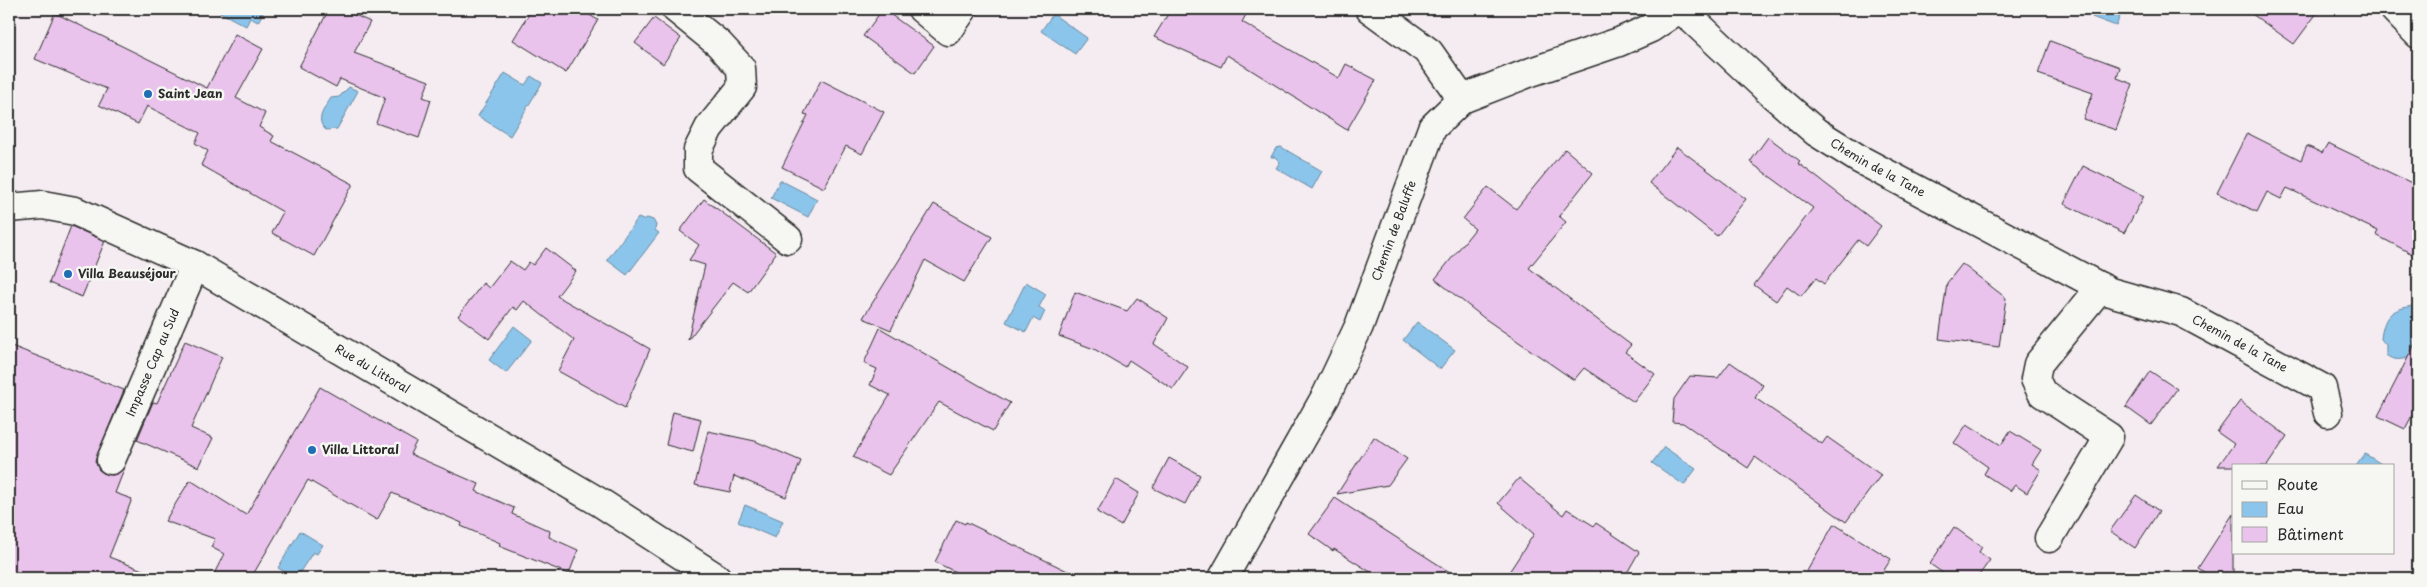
<svg xmlns="http://www.w3.org/2000/svg" width="2427" height="587" font-family="'Playpen Sans',sans-serif">
  <style>
    .water { fill: #8cc5eb; stroke: #65879e }
    .building { fill: #eac3ed; stroke: #2b2b2b }
    .lines { fill: none; stroke-linecap: round; stroke-linejoin: round }
    .street-casing { stroke: #2b2b2b; stroke-width: 31 }
    .street { stroke: #f6f6f2; stroke-width: 28 }
    .poi-dot { fill: #1f6fb2; stroke: #f6f6f2; stroke-width: 2 }
    .labels { text-anchor: middle; stroke-width: 5; stroke-linejoin: round; paint-order: stroke }
    .poi-label { font-size: 12px; font-weight: bold; fill: #2b2b2b; stroke: #f6f6f2; text-anchor: start }
    .street-label { font-size: 12px; fill: #2b2b2b; stroke: #f6f6f2 }
  </style>
  <rect width="100%" height="100%" fill="#f4ecf1"/>
  <filter id="ink" filterUnits="userSpaceOnUse"><feTurbulence type="fractalNoise" baseFrequency=".02" numOctaves="2"/><feDisplacementMap in="SourceGraphic" scale="10" xChannelSelector="R" yChannelSelector="G"/><feConvolveMatrix kernelMatrix="1 2 1 2 8 2 1 2 1" color-interpolation-filters="sRGB"/></filter>
  <g filter="url(#ink)">
    <!-- water -->
    <g class="water">
      <polygon points="214,9 265,9 258,22 250,18 246,26"/>
      <polygon points="2095,9 2123,9 2116,26 2092,17"/>
      <polygon points="1053,14 1087,38 1075,54 1041,31"/>
      <polygon points="505,73 525,85 531,76 542,83 510,136 478,116"/>
      <path d="M349,87L358,91L337,129L326,130C314,120 325,108 331,98L339,97Z"/>
      <polygon points="1281,147 1322,171 1312,189 1276,168 1280,162 1275,157 1271,157 1276,148"/>
      <polygon points="780,180 817,199 808,217 771,198"/>
      <polygon points="638,218 643,220 647,218 653,220 656,225 655,230 659,233 627,275 607,260"/>
      <polygon points="1026,282 1046,294 1039,307 1045,311 1040,322 1033,318 1026,332 1006,322"/>
      <path d="M2418,305V328L2413,336L2414,347L2410,357C2402,360 2393,361 2386,355V345L2381,339C2384,311 2395,309 2418,305Z"/>
      <polygon points="1417,322 1455,350 1440,369 1403,340"/>
      <polygon points="514,326 532,340 506,373 489,360"/>
      <polygon points="1664,447 1696,469 1684,485 1652,463"/>
      <polygon points="2365,454 2383,465 2383,466 2356,466"/>
      <polygon points="745,505 783,521 775,538 738,522"/>
      <polygon points="300,531 323,545 317,554 313,552 296,578 278,568"/>
    </g>
    <!-- building -->
    <g class="building">
      <polygon points="329,9 342,9 370,22 354,53 429,81 423,97 431,100 419,138 376,123 385,98 340,79 336,87 299,67"/>
      <polygon points="532,9 579,9 598,20 566,73 513,40"/>
      <polygon points="883,9 934,46 915,73 863,36"/>
      <polygon points="1171,9 1249,9 1242,22 1339,78 1346,64 1376,80 1347,130 1227,55 1221,67 1154,37"/>
      <polygon points="2245,9 2320,9 2294,44"/>
      <polygon points="55,13 207,88 235,34 263,49 236,98 265,113 259,127 274,136 271,141 353,184 314,256 272,233 283,212 201,165 208,151 195,143 200,133 147,106 138,124 99,105 107,89 35,59"/>
      <polygon points="654,18 681,38 663,64 635,43"/>
      <polygon points="2050,41 2120,67 2117,78 2133,84 2116,130 2083,119 2093,93 2038,74"/>
      <polygon points="821,80 884,112 862,154 846,146 824,188 782,167 808,115 804,114"/>
      <polygon points="2247,133 2301,160 2307,146 2322,153 2328,143 2418,186 2418,257 2376,235 2378,231 2287,188 2281,199 2267,192 2257,212 2217,193"/>
      <polygon points="1768,137 1800,161 1798,163 1881,226 1866,246 1858,240 1824,284 1816,278 1801,296 1787,286 1776,301 1754,285 1813,208 1750,162"/>
      <polygon points="1677,147 1746,199 1717,236 1649,183"/>
      <polygon points="1565,149 1593,173 1559,216 1566,222 1529,268 1631,345 1625,352 1655,374 1634,402 1584,368 1574,380 1484,318 1435,279 1475,229 1463,219 1488,187 1516,209"/>
      <polygon points="2083,166 2144,196 2124,233 2064,204"/>
      <polygon points="704,199 776,253 748,292 733,282 688,340 705,265 689,260 699,245 680,231"/>
      <polygon points="934,204 992,237 964,282 925,260 891,330 863,318"/>
      <polygon points="71,226 105,241 82,297 49,283"/>
      <polygon points="546,248 576,271 557,296 650,349 625,408 558,371 574,340 524,301 517,310 513,307 489,339 458,316 483,283 489,288 510,261 523,270 529,262 533,265"/>
      <polygon points="1962,264 2006,298 1999,347 1939,339 1947,283"/>
      <polygon points="1075,292 1127,311 1137,298 1168,318 1154,344 1188,367 1173,389 1129,360 1125,367 1094,349 1059,336"/>
      <polygon points="880,328 1010,403 993,431 939,402 889,475 853,457 890,395 870,385 877,369 864,363"/>
      <polygon points="2418,338 2418,404 2405,429 2378,416"/>
      <polygon points="185,341 222,357 191,428 213,438 199,467 137,440 153,402 157,403"/>
      <polygon points="9,345 124,390 95,461 99,470 105,474 113,475 125,467 115,493 132,499 109,557 158,576 158,578 9,578"/>
      <polygon points="1730,362 1763,385 1755,398 1822,444 1827,437 1881,475 1846,522 1755,457 1748,468 1683,423 1672,422 1674,399 1690,376 1718,378"/>
      <polygon points="2150,371 2177,389 2151,425 2126,407"/>
      <polygon points="320,387 416,442 410,454 479,484 476,491 514,508 512,514 550,531 549,537 578,550 569,574 499,546 500,543 461,526 462,523 392,493 377,520 308,480 251,578 212,578 224,554 211,547 215,539 165,521 190,480 246,515"/>
      <polygon points="2240,401 2287,436 2267,466 2218,466 2234,444 2217,432"/>
      <polygon points="673,412 701,419 693,452 666,445"/>
      <polygon points="1967,424 2001,445 2010,431 2041,450 2032,464 2041,470 2027,493 2015,485 2010,491 1984,474 1988,467 1954,443"/>
      <polygon points="708,431 755,441 801,461 786,497 734,476 730,492 695,485"/>
      <polygon points="1374,437 1407,459 1388,485 1337,494"/>
      <polygon points="1169,458 1200,475 1185,504 1153,488"/>
      <polygon points="1519,478 1563,515 1567,509 1594,526 1596,523 1639,552 1624,578 1505,578 1534,534 1498,503"/>
      <polygon points="1116,479 1139,493 1121,526 1097,512"/>
      <polygon points="2136,495 2159,511 2135,548 2110,531"/>
      <polygon points="1335,498 1459,578 1380,578 1334,549 1333,551 1309,534"/>
      <polygon points="2233,514 2233,578 2213,578 2198,568"/>
      <polygon points="956,520 965,524 966,522 1082,578 968,578 935,562"/>
      <polygon points="1834,524 1891,559 1879,578 1803,578"/>
      <polygon points="1954,527 1982,547 1979,552 1990,560 1977,578 1950,578 1930,564"/>
    </g>
    <g class="lines">
      <defs>
        <g id="street">
          <polyline points="676,9 719,44 741,68 742,87 709,128 698,150 698,168 788,239"/>
          <polyline points="922,9 948,31 963,9"/>
          <polyline points="1370,9 1429,52 1462,99"/>
          <path id="s1" d="M1681,9L1771,93L1816,132L1859,159L2110,292L2181,312L2322,388L2328,413"/>
          <polyline points="2394,9 2418,34"/>
          <path id="s2" d="M9,208L43,205L75,211L195,265L601,503L717,578"/>
          <path id="s3" d="M111,460L195,265"/>
          <polyline points="2049,538 2109,437 2042,393 2035,379 2038,364 2101,287"/>
          <path id="s4" d="M1223,578L1326,396L1359,326L1432,128L1462,99L1531,72L1619,42L1651,28L1679,9"/>
        </g>
      </defs>
      <!-- street casing -->
      <use href="#street" class="street-casing"/>
      <!-- street -->
      <use href="#street" class="street"/>
    </g>
  </g>
  <!-- markers -->
  <g class="poi-dot">
    <circle cx="148" cy="94" r="5"/>
    <circle cx="68" cy="274" r="5"/>
    <circle cx="312" cy="450" r="5"/>
  </g>
  <g class="labels">
    <!-- poi labels -->
    <g class="poi-label">
      <text x="158" y="98">Saint Jean</text>
      <text x="78" y="278">Villa Beauséjour</text>
      <text x="322" y="454">Villa Littoral</text>
    </g>
    <!-- street labels -->
    <g class="street-label">
      <text dy="4" stroke="none"><textPath href="#s1" startOffset="254">Chemin de la Tane</textPath></text>
      <text dy="4" stroke="none"><textPath href="#s4" startOffset="388">Chemin de Baluffe</textPath></text>
      <text dy="4" stroke="none"><textPath href="#s1" startOffset="658">Chemin de la Tane</textPath></text>
      <text dy="4" stroke="none"><textPath href="#s3" startOffset="106">Impasse Cap au Sud</textPath></text>
      <text dy="4" stroke="none"><textPath href="#s2" startOffset="404">Rue du Littoral</textPath></text>
    </g>
  </g>
  <!-- margin -->
  <rect width="2427" height="587" fill="none" stroke="#f6f6f2" stroke-width="30"/>
  <rect x="15" y="15" width="2397" height="557" fill="none" stroke="#2b2b2b" stroke-width="2" filter="url(#ink)"/>
  <!-- legend -->
  <rect x="2232" y="464" width="162" height="90" fill="#f6f6f2" stroke="#a5a5a2"/>
  <rect x="2242" y="481" width="25" height="8" fill="#f6f6f2" stroke="#a5a5a2"/>
  <text x="2277" y="490" font-size="15" fill="#2b2b2b">Route</text>
  <rect x="2242" y="502" width="25" height="15" fill="#8cc5eb" stroke="#a5a5a2"/>
  <text x="2277" y="514" font-size="15" fill="#2b2b2b">Eau</text>
  <rect x="2242" y="527" width="25" height="15" fill="#eac3ed" stroke="#a5a5a2"/>
  <text x="2277" y="540" font-size="15" fill="#2b2b2b">Bâtiment</text>
</svg>
